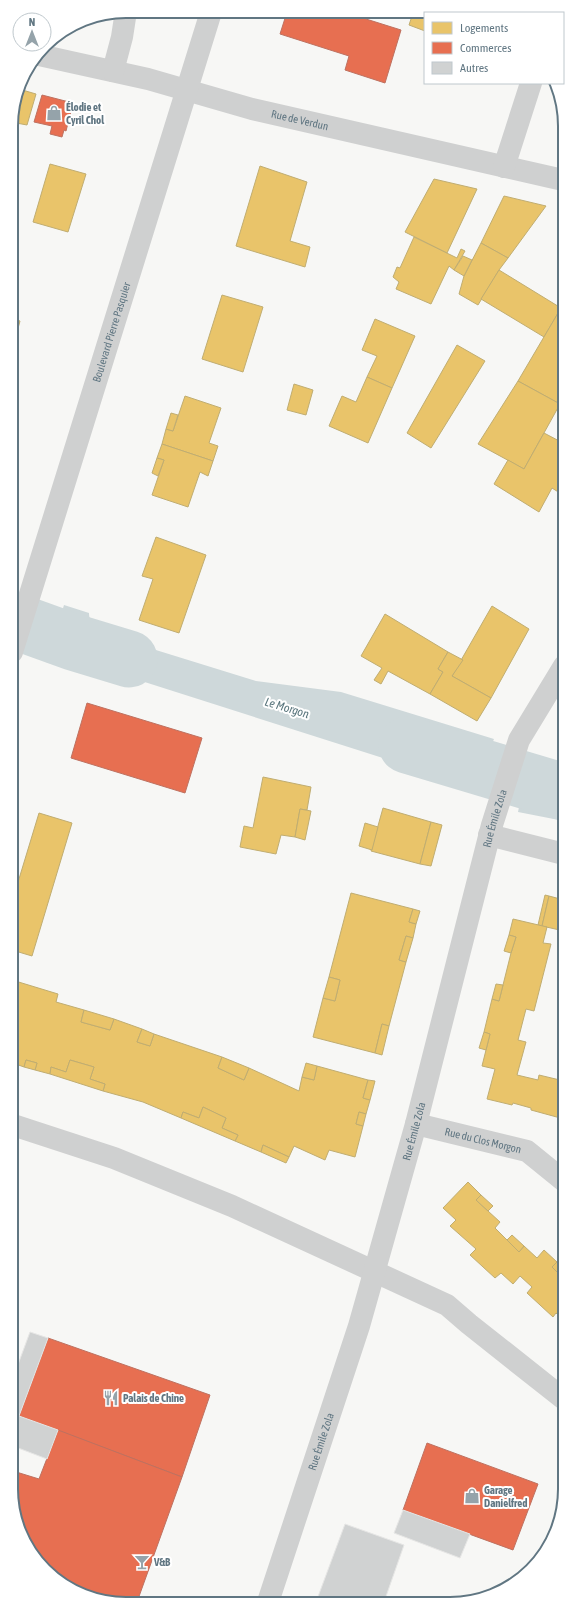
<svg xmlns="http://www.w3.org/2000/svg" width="576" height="1615" font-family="'Asap Condensed',sans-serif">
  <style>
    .water { fill: #ced8da }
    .homes { fill: #e9c46a; stroke: #c0ad71 }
    .shops { fill: #e76f51; stroke: #be7160 }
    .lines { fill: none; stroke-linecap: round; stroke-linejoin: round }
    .river { stroke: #ced8da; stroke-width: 57 }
    .building { fill: #d0d2d2; stroke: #e6e6e5 }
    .minor { stroke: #cfd0d0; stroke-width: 22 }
    .labels { text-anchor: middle; stroke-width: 4; stroke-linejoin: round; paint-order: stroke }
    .poi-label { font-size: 11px; font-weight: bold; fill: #607682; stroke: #fff; text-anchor: start }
    .street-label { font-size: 11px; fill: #607682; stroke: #fff }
    .water-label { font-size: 12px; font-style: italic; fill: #5a767d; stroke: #fff }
    .rim { fill: none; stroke: #607682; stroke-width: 2 }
  </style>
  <rect width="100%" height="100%" fill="#f7f7f5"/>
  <!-- water -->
  <g class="water">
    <path d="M64,605L89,613C88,629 117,637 130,642L256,681L341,692L494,739L484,763L477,788L63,656L60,666L46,662Z"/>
    <polygon points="513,753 533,758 541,767 564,772 564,821 518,812 520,802 502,797"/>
  </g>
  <!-- homes -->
  <g class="homes">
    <polygon points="413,13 433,13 425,13 425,31 409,25"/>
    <polygon points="19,89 36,94 27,125 11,122"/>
    <polygon points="50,164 86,174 68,232 33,222"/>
    <polygon points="260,166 307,182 290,241 310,247 305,267 236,246"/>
    <polygon points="434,179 477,189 447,253 405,232"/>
    <polygon points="504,196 546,206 508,258 481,243"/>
    <polygon points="414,237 457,258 461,249 465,251 454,270 449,266 431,304 396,289 399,282 393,277 397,267 400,268"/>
    <polygon points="481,243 508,258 499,270 478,305 459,294 464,276"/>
    <polygon points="463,256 472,260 464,276 454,270"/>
    <polygon points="499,270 561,308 544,337 481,299"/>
    <polygon points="222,295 263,307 243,372 202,359"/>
    <polygon points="561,308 563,309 563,400 560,404 518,381"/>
    <polygon points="12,318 20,321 16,336 12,335"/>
    <polygon points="375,319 415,336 392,388 367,377 377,356 362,350"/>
    <polygon points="457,345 485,361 431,448 407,433"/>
    <polygon points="367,377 392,388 368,443 329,426 342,396 356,402"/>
    <polygon points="518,381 560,404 524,469 478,444"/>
    <polygon points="294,384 313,390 306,415 287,410"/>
    <polygon points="185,396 221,408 209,443 218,446 213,461 162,444 166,429 173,431"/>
    <polygon points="171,413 178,415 173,431 166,429"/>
    <polygon points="544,433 563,443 563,495 552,488 539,512 494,484 508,460 524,469"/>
    <polygon points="162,444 213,461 208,476 200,472 188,507 152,495 164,460 157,458"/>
    <polygon points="157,458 164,460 158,476 152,473"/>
    <polygon points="156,537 206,555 179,633 139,620 153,579 142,576"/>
    <polygon points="492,606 529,629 491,698 452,676"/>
    <polygon points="385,614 448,652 438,669 443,672 430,694 388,671 381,684 374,680 382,668 361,656"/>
    <polygon points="448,652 463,660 452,676 491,698 477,721 430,694 443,672 438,669"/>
    <polygon points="263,777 311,787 307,810 300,809 295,837 281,835 276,854 240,847 244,826 253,828"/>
    <polygon points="383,808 431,822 420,864 371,851"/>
    <polygon points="300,809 311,811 305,840 295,837"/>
    <polygon points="39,813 72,823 32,956 12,950 12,902"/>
    <polygon points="431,822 442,825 431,866 420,864"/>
    <polygon points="365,823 378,827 372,850 359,846"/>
    <polygon points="351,893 413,909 409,922 416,924 413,938 406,936 399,960 406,962 389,1026 382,1024 375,1053 313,1037 323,998 335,1001 340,980 329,977"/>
    <polygon points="545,895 549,896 542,926 538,925"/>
    <polygon points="549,896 564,900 564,931 542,926"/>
    <polygon points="413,909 420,911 416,924 409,922"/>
    <polygon points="513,919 547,927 543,943 551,944 534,1011 526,1009 518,1040 526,1042 517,1075 538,1080 539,1075 564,1081 564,1119 531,1110 531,1108 513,1103 512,1105 487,1099 495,1069 482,1066 490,1034 484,1032 492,999 499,1001 511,953 516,937 509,935"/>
    <polygon points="509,935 516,937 511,953 504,951"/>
    <polygon points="406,936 413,938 406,962 399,960"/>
    <polygon points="329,977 340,980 335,1001 323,998"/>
    <polygon points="12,980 58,994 56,1002 84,1010 81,1022 110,1030 114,1019 142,1029 137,1042 150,1046 154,1034 222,1057 218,1068 244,1080 249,1068 299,1091 302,1077 314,1080 317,1066 368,1080 363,1098 370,1100 366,1114 359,1112 356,1124 363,1126 355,1157 329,1150 325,1160 294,1146 289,1157 263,1145 261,1152 235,1141 238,1135 222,1128 226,1118 203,1107 199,1118 183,1112 181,1118 143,1102 103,1091 105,1084 90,1079 94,1067 70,1060 66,1072 51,1067 50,1074 35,1070 37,1063 26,1060 24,1067 13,1063 13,1054 15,1044 13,1043"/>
    <polygon points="496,984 503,985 499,1001 492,999"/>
    <polygon points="84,1010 114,1019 110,1030 81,1022"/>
    <polygon points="382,1024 389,1026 382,1055 375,1053"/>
    <polygon points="142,1029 154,1034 150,1046 137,1042"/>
    <polygon points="484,1032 490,1034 486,1050 479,1048"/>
    <polygon points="222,1057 249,1068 244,1080 218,1068"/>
    <polygon points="26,1060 37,1063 35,1070 24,1067"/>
    <polygon points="70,1060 94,1067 90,1079 105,1084 103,1091 50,1074 51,1067 66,1072"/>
    <polygon points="306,1063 317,1066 314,1080 302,1077"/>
    <polygon points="368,1080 375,1081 370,1100 363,1098"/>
    <polygon points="203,1107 226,1118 222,1128 238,1135 235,1141 181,1118 183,1112 199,1118"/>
    <polygon points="359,1112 366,1114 363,1126 356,1124"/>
    <polygon points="263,1145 289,1157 286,1163 261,1152"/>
    <polygon points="468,1182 481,1195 476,1200 500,1222 495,1228 519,1252 524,1246 537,1258 544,1250 557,1262 552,1267 564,1279 565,1321 556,1313 553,1317 527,1293 532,1287 520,1276 513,1284 501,1273 495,1278 470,1255 476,1249 450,1226 456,1220 443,1208"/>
    <polygon points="481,1195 493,1206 488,1211 476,1200"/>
    <polygon points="512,1235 524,1246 519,1252 507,1240"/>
    <polygon points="557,1262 564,1269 564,1279 552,1267"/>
  </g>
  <!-- shops -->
  <g class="shops">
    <polygon points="287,12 368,13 366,19 401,30 385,83 345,70 349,56 280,34"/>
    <polygon points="42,95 73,103 66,131 64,130 62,137 50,134 52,126 34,122"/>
    <polygon points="87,703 202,738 185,793 71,758"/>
    <polygon points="48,1338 210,1395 182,1477 19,1416"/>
    <polygon points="58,1430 182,1477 137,1602 104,1602 45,1570 13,1512 13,1471 39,1479"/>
    <polygon points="427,1443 538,1484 513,1550 403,1510"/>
  </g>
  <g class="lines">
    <!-- river -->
    <g class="river">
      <polyline points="12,620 73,642 129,659"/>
      <polyline points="407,745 564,792"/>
    </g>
  </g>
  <!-- building -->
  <g class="building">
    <polygon points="30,1332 48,1338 19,1416 58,1430 47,1459 13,1446 13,1378"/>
    <polygon points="403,1510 470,1534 460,1558 394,1533"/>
    <polygon points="345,1524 404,1545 384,1602 316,1602"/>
  </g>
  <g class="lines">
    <!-- minor -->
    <g class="minor">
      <path id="s1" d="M39,55L148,79L252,109L563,180"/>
      <polyline points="113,71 122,37 126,11"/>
      <polyline points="504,167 531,83"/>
      <path id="s2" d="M12,652L211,12"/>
      <polyline points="489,835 564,854"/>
      <path id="s3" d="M416,1124L527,1151L564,1181"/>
      <polyline points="13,1125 114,1158 232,1206 447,1305 469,1324 565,1400"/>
      <path id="s4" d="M268,1602L359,1326L416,1124L492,825L519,740L564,666"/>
    </g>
  </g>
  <!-- icons -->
  <defs>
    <symbol id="shop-bare" viewBox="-9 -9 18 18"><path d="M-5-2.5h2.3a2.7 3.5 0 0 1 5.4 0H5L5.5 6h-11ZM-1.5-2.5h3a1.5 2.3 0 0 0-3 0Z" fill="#95a3aa" stroke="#fff" stroke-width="2.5" paint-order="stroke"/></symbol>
    <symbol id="restaurant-bare" viewBox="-9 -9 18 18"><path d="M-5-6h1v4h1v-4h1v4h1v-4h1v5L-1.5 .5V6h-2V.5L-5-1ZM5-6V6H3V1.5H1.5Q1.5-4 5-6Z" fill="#95a3aa" stroke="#fff" stroke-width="2.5" paint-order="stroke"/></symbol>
    <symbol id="bar-bare" viewBox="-9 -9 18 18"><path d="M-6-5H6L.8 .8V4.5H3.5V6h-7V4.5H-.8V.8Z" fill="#95a3aa" stroke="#fff" stroke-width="2.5" paint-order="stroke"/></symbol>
  </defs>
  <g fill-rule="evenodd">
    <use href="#shop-bare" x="43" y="102" width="22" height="22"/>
    <use href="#restaurant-bare" x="100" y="1387" width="22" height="22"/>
    <use href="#shop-bare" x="461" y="1485" width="22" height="22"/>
    <use href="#bar-bare" x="131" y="1551" width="22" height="22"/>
  </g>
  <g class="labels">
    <!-- poi labels -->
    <g class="poi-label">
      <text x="66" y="111">Élodie et<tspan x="66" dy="13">Cyril Chol</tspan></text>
      <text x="123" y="1402">Palais de Chine</text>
      <text x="484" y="1494">Garage<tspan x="484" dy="13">Danielfred</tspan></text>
      <text x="154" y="1566">V&amp;B</text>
    </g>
    <!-- street labels -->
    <g class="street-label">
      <text dy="4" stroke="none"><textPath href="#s1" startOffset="269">Rue de Verdun</textPath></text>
      <text dy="4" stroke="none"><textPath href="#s2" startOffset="335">Boulevard Pierre Pasquier</textPath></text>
      <text dy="4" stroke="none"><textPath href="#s4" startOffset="816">Rue Émile Zola</textPath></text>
      <text dy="4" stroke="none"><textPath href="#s4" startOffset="493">Rue Émile Zola</textPath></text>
      <text dy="4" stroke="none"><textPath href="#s3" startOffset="69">Rue du Clos Morgon</textPath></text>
      <text dy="4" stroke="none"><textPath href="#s4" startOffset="169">Rue Émile Zola</textPath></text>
    </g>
    <!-- water labels -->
    <g class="water-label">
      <text transform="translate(287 708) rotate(17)" y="4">Le Morgon</text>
    </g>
  </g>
  <!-- crop -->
  <path d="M0 0H576V1615H0ZM126 18H450A108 108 0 0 1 558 126V1489A108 108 0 0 1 450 1597H126A108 108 0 0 1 18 1489V126A108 108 0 0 1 126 18Z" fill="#fff" fill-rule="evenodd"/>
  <path class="rim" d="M126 18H450A108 108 0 0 1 558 126V1489A108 108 0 0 1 450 1597H126A108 108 0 0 1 18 1489V126A108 108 0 0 1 126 18Z"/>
  <!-- legend -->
  <rect x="424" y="12" width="140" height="72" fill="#ffffff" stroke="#bfc8cd"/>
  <rect x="432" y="22" width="20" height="12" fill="#e9c46a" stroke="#bfc8cd"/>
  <text x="460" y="32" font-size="12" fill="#607682">Logements</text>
  <rect x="432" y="42" width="20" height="12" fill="#e76f51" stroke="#bfc8cd"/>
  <text x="460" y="52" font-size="12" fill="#607682">Commerces</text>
  <rect x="432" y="62" width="20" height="12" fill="#d0d2d2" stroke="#bfc8cd"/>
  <text x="460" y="72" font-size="12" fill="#607682">Autres</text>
  <!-- north arrow -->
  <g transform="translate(32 32)"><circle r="19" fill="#ffffff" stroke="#bfc8cd"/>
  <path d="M0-3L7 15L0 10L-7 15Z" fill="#95a3aa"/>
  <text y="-6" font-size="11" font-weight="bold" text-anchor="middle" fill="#607682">N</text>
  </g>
</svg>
